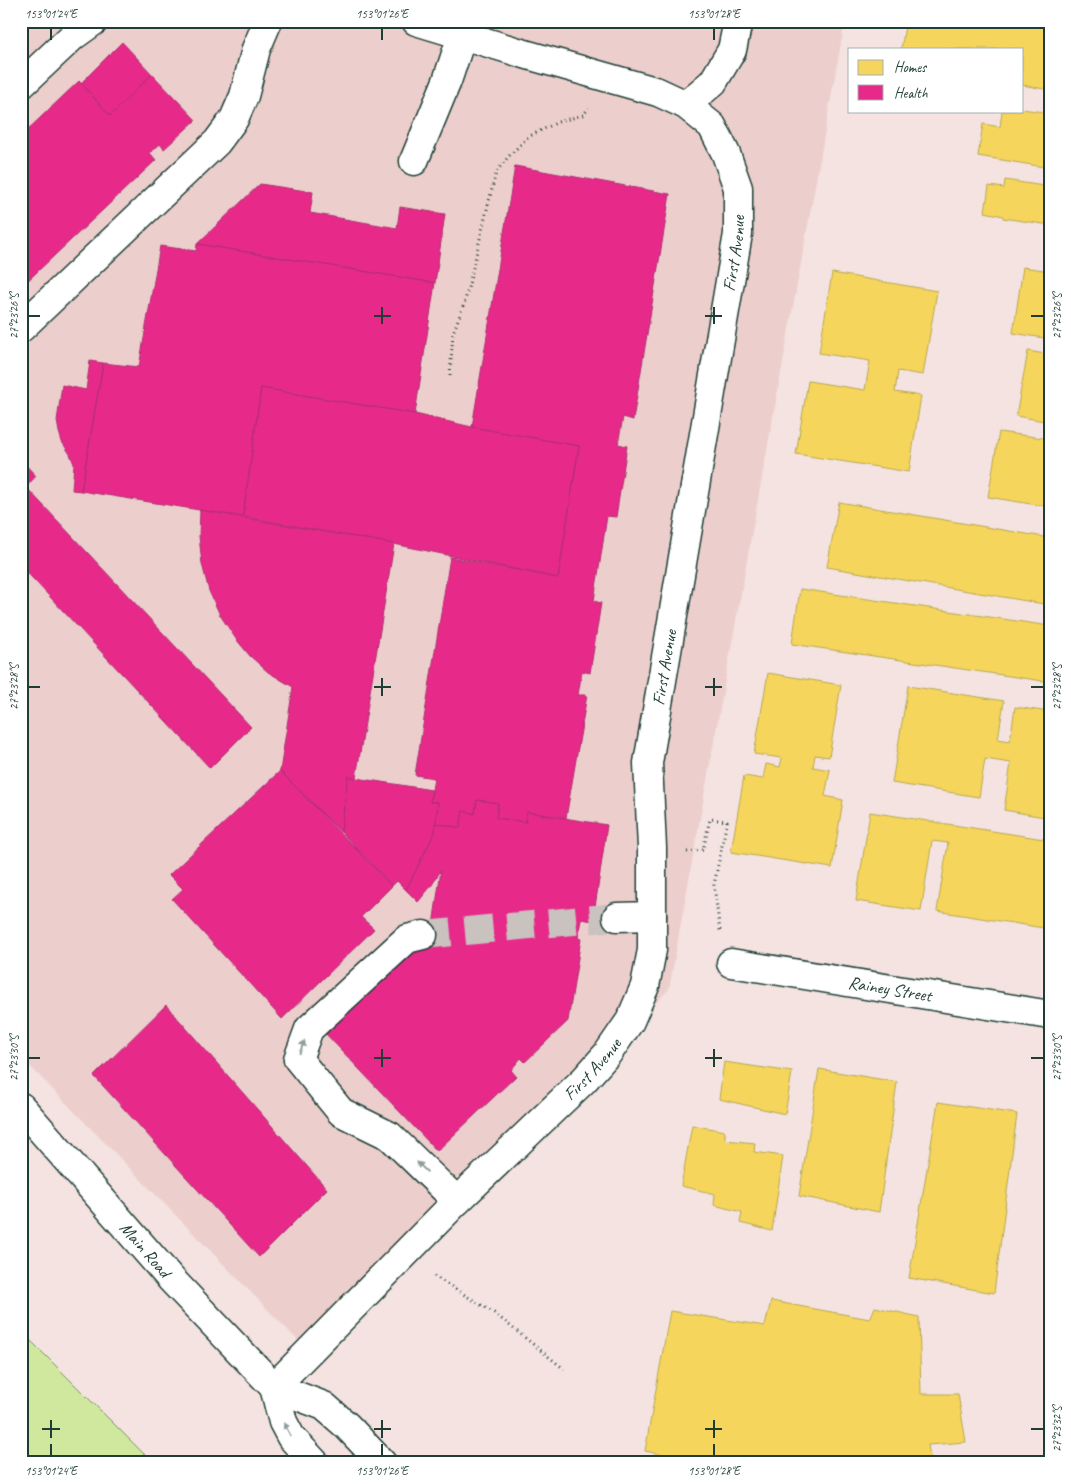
<svg xmlns="http://www.w3.org/2000/svg" width="1071" height="1484" font-family="Caveat,sans-serif">
  <style>
    .built { fill: #eccfcc }
    .green { fill: #d0e89d; stroke: #789268 }
    .homes { fill: #f6d55c; stroke: #b6a750 }
    .health { fill: #e7298a; stroke: #ab2f70 }
    .lines { fill: none; stroke-linecap: round; stroke-linejoin: round }
    .minor-tunnel { stroke: #c9c2be; stroke-width: 28; stroke-dasharray: 28 14; stroke-linecap: butt }
    .minor-casing { stroke: #1f3d34; stroke-width: 31 }
    .path { stroke: #1f3d34; stroke-width: 3; stroke-dasharray: 1 4; stroke-linecap: butt }
    .minor { stroke: #fff; stroke-width: 28 }
    .oneway { fill: #8f9e9a }
    .ticks { fill: none; stroke: #1f3d34; stroke-width: 2 }
    .labels { text-anchor: middle; stroke-width: 5; stroke-linejoin: round; paint-order: stroke }
    .street-label { font-size: 18px; fill: #1f3d34; stroke: #fff }
    .neatline { fill: none; stroke: #1f3d34; stroke-width: 2 }
    .ticks-label { font-size: 12px; text-anchor: middle; fill: #1f3d34 }
  </style>
  <rect width="100%" height="100%" fill="#f4e3e1"/>
  <filter id="ink" filterUnits="userSpaceOnUse"><feTurbulence type="fractalNoise" baseFrequency=".02" numOctaves="2"/><feDisplacementMap in="SourceGraphic" scale="10" xChannelSelector="R" yChannelSelector="G"/><feConvolveMatrix kernelMatrix="1 2 1 2 8 2 1 2 1" color-interpolation-filters="sRGB"/></filter>
  <g filter="url(#ink)">
    <!-- built -->
    <polygon class="built" points="21,21 845,21 669,989 320,1363 21,1057"/>
    <!-- green -->
    <polygon class="green" points="21,1331 153,1463 21,1463"/>
    <!-- homes -->
    <g class="homes">
      <polygon points="906,21 1050,21 1050,90 1022,85 1022,49 901,49"/>
      <polygon points="1022,109 1050,113 1050,168 978,156 983,124 1000,127 1002,111 1022,111"/>
      <polygon points="1005,180 1050,187 1050,225 1003,218 1003,216 985,212 989,186 1004,188"/>
      <polygon points="1023,267 1050,271 1050,339 1013,333"/>
      <polygon points="832,273 937,291 923,375 898,371 895,392 921,396 909,472 796,454 808,381 865,390 870,361 819,353"/>
      <polygon points="1028,351 1050,355 1050,422 1016,416"/>
      <polygon points="999,432 1050,439 1050,507 988,497"/>
      <polygon points="839,502 1050,538 1050,605 827,567"/>
      <polygon points="800,589 1050,626 1050,682 792,644"/>
      <polygon points="768,673 841,685 829,757 815,755 813,767 830,770 825,796 843,800 832,868 731,852 744,776 763,779 766,764 780,767 782,758 754,754"/>
      <polygon points="908,686 1004,701 998,739 1010,741 1015,707 1050,712 1050,818 1004,810 1011,763 985,759 979,797 892,783"/>
      <polygon points="870,812 1050,840 1050,929 937,911 948,843 932,841 921,911 856,901"/>
      <polygon points="724,1062 792,1072 785,1114 719,1099"/>
      <polygon points="819,1069 897,1082 879,1212 799,1196"/>
      <polygon points="938,1102 1017,1114 994,1293 909,1278"/>
      <polygon points="692,1125 725,1131 725,1140 755,1143 754,1152 783,1156 772,1231 740,1223 742,1212 714,1205 715,1194 681,1186"/>
      <polygon points="771,1301 870,1319 875,1307 919,1317 921,1394 958,1394 966,1442 928,1445 930,1458 902,1459 901,1463 668,1463 669,1456 645,1451 670,1311 765,1326"/>
    </g>
    <!-- health -->
    <g class="health">
      <polygon points="122,42 152,74 110,116 81,83"/>
      <polygon points="152,74 196,120 164,149 160,144 150,153 156,160 21,287 21,136 79,81 110,116"/>
      <polygon points="515,166 670,194 633,420 623,417 618,444 627,446 616,517 607,516 594,601 601,603 590,673 582,671 578,695 587,695 566,818 527,812 526,822 496,818 498,803 477,800 475,814 463,811 460,828 435,823 438,802 430,802 434,778 415,775 450,557 558,578 579,446 472,427"/>
      <polygon points="260,184 313,192 310,213 397,228 400,207 445,214 435,283 197,244"/>
      <polygon points="197,244 435,283 415,414 261,388 243,517 81,491 103,363 139,367 160,246 196,251"/>
      <polygon points="90,361 103,363 81,491 72,490 74,464 70,454 62,442 59,432 57,421 62,385 86,390"/>
      <polygon points="261,388 415,414 472,427 579,446 558,578 394,544 243,517"/>
      <polygon points="21,460 36,476 26,487 251,727 210,768 21,566"/>
      <polygon points="200,510 394,544 356,778 348,776 341,832 280,771 293,687 268,672 250,656 236,639 220,615 209,591 202,564 199,536"/>
      <polygon points="280,771 392,886 361,917 374,929 282,1019 172,899 183,889 169,875"/>
      <polygon points="348,776 356,778 432,790 430,802 438,802 435,832 406,890 397,881 392,886 341,832"/>
      <polygon points="477,800 498,803 496,818 526,822 527,812 607,825 593,921 581,919 578,938 581,939 568,1021 525,1062 521,1058 511,1070 516,1076 437,1151 324,1032 432,932 441,870 432,885 418,902 406,890 435,832 435,823 460,828 463,811 475,814"/>
      <polygon points="166,1005 327,1189 259,1257 94,1076"/>
    </g>
    <g class="lines">
      <!-- minor-tunnel -->
      <polyline class="minor-tunnel" points="423,935 617,917"/>
      <defs>
        <g id="minor">
          <polyline points="21,85 73,36 94,21"/>
          <polyline points="686,105 713,82 732,50 738,21"/>
          <polyline points="414,161 447,81 467,21"/>
          <polyline points="21,328 217,142 234,119 244,96 256,49 268,21"/>
          <polyline points="617,917 652,916"/>
          <polyline points="423,935 407,939 309,1029 298,1059 341,1112 390,1136 457,1201"/>
          <path id="s1" d="M731,963L1050,1015"/>
          <path id="s2" d="M21,1107L171,1279L274,1387L324,1406L347,1426L382,1463"/>
          <path id="s3" d="M274,1387L457,1201L584,1080L608,1053L630,1021L645,986L652,950V848L648,763L738,234V188L726,154L712,126L686,105L658,92L528,55L416,21"/>
          <polyline points="274,1387 283,1422 291,1437 315,1463"/>
        </g>
      </defs>
      <!-- minor casing -->
      <use href="#minor" class="minor-casing"/>
      <!-- path -->
      <g class="path">
        <polyline points="450,375 453,333 465,301 496,172 509,156 528,137 558,122 583,115 589,108"/>
        <polyline points="687,852 703,850 710,819 727,821 714,885 720,931"/>
        <polyline points="434,1276 494,1313 564,1369"/>
      </g>
      <!-- minor -->
      <use href="#minor" class="minor"/>
    </g>
    <!-- one-way arrows -->
    <defs><path id="oneway-solid" d="M-6-.8H1V-3.2L6.5 0L1 3.2V.8H-6Z" transform="scale(1.25)"/></defs>
    <g class="oneway">
      <use href="#oneway-solid" transform="translate(302 1047) rotate(-69)"/>
      <use href="#oneway-solid" transform="translate(422 1167) rotate(-136)"/>
      <use href="#oneway-solid" transform="translate(287 1429) rotate(-117)"/>
    </g>
  </g>
  <!-- ticks -->
  <path class="ticks" d="M51,28V40M382,28V40M714,28V40M382,307V324M714,307V324M28,316H40M374,316H391M705,316H722M1031,316H1044M382,678V696M714,678V696M28,687H40M374,687H391M705,687H722M1031,687H1044M382,1049V1067M714,1049V1067M28,1058H40M374,1058H391M705,1058H722M1031,1058H1044M51,1420V1438M382,1420V1438M714,1420V1438M42,1429H60M374,1429H391M705,1429H722M1031,1429H1044M51,1444V1456M382,1444V1456M714,1444V1456"/>
  <g class="labels">
    <!-- street labels -->
    <g class="street-label">
      <text dy="6" stroke="none"><textPath href="#s3" startOffset="1290">First Avenue</textPath></text>
      <text dy="6" stroke="none"><textPath href="#s3" startOffset="870">First Avenue</textPath></text>
      <text dy="6" stroke="none"><textPath href="#s1" startOffset="161">Rainey Street</textPath></text>
      <text dy="6" stroke="none"><textPath href="#s3" startOffset="450">First Avenue</textPath></text>
      <text dy="6" stroke="none"><textPath href="#s2" startOffset="189">Main Road</textPath></text>
    </g>
  </g>
  <!-- margin -->
  <rect width="1071" height="1484" fill="none" stroke="#fff" stroke-width="55"/>
  <!-- legend -->
  <rect x="848" y="48" width="175" height="65" fill="#ffffff" stroke="#a5b1ae"/>
  <rect x="858" y="60" width="25" height="15" fill="#f6d55c" stroke="#a5b1ae"/>
  <text x="894" y="72" font-size="15" fill="#1f3d34">Homes</text>
  <rect x="858" y="85" width="25" height="15" fill="#e7298a" stroke="#a5b1ae"/>
  <text x="894" y="98" font-size="15" fill="#1f3d34">Health</text>
  <rect x="28" y="28" width="1016" height="1428" class="neatline"/>
  <g class="ticks-label">
    <text x="51" y="18">153°01'24"E</text>
    <text x="382" y="18">153°01'26"E</text>
    <text x="714" y="18">153°01'28"E</text>
    <text transform="translate(14 316) rotate(-90)" y="4">27°23'26"S</text>
    <text transform="translate(1057 316) rotate(-90)" y="4">27°23'26"S</text>
    <text transform="translate(14 687) rotate(-90)" y="4">27°23'28"S</text>
    <text transform="translate(1057 687) rotate(-90)" y="4">27°23'28"S</text>
    <text transform="translate(14 1058) rotate(-90)" y="4">27°23'30"S</text>
    <text transform="translate(1057 1058) rotate(-90)" y="4">27°23'30"S</text>
    <text transform="translate(1057 1429) rotate(-90)" y="4">27°23'32"S</text>
    <text x="51" y="1475">153°01'24"E</text>
    <text x="382" y="1475">153°01'26"E</text>
    <text x="714" y="1475">153°01'28"E</text>
  </g>
</svg>
